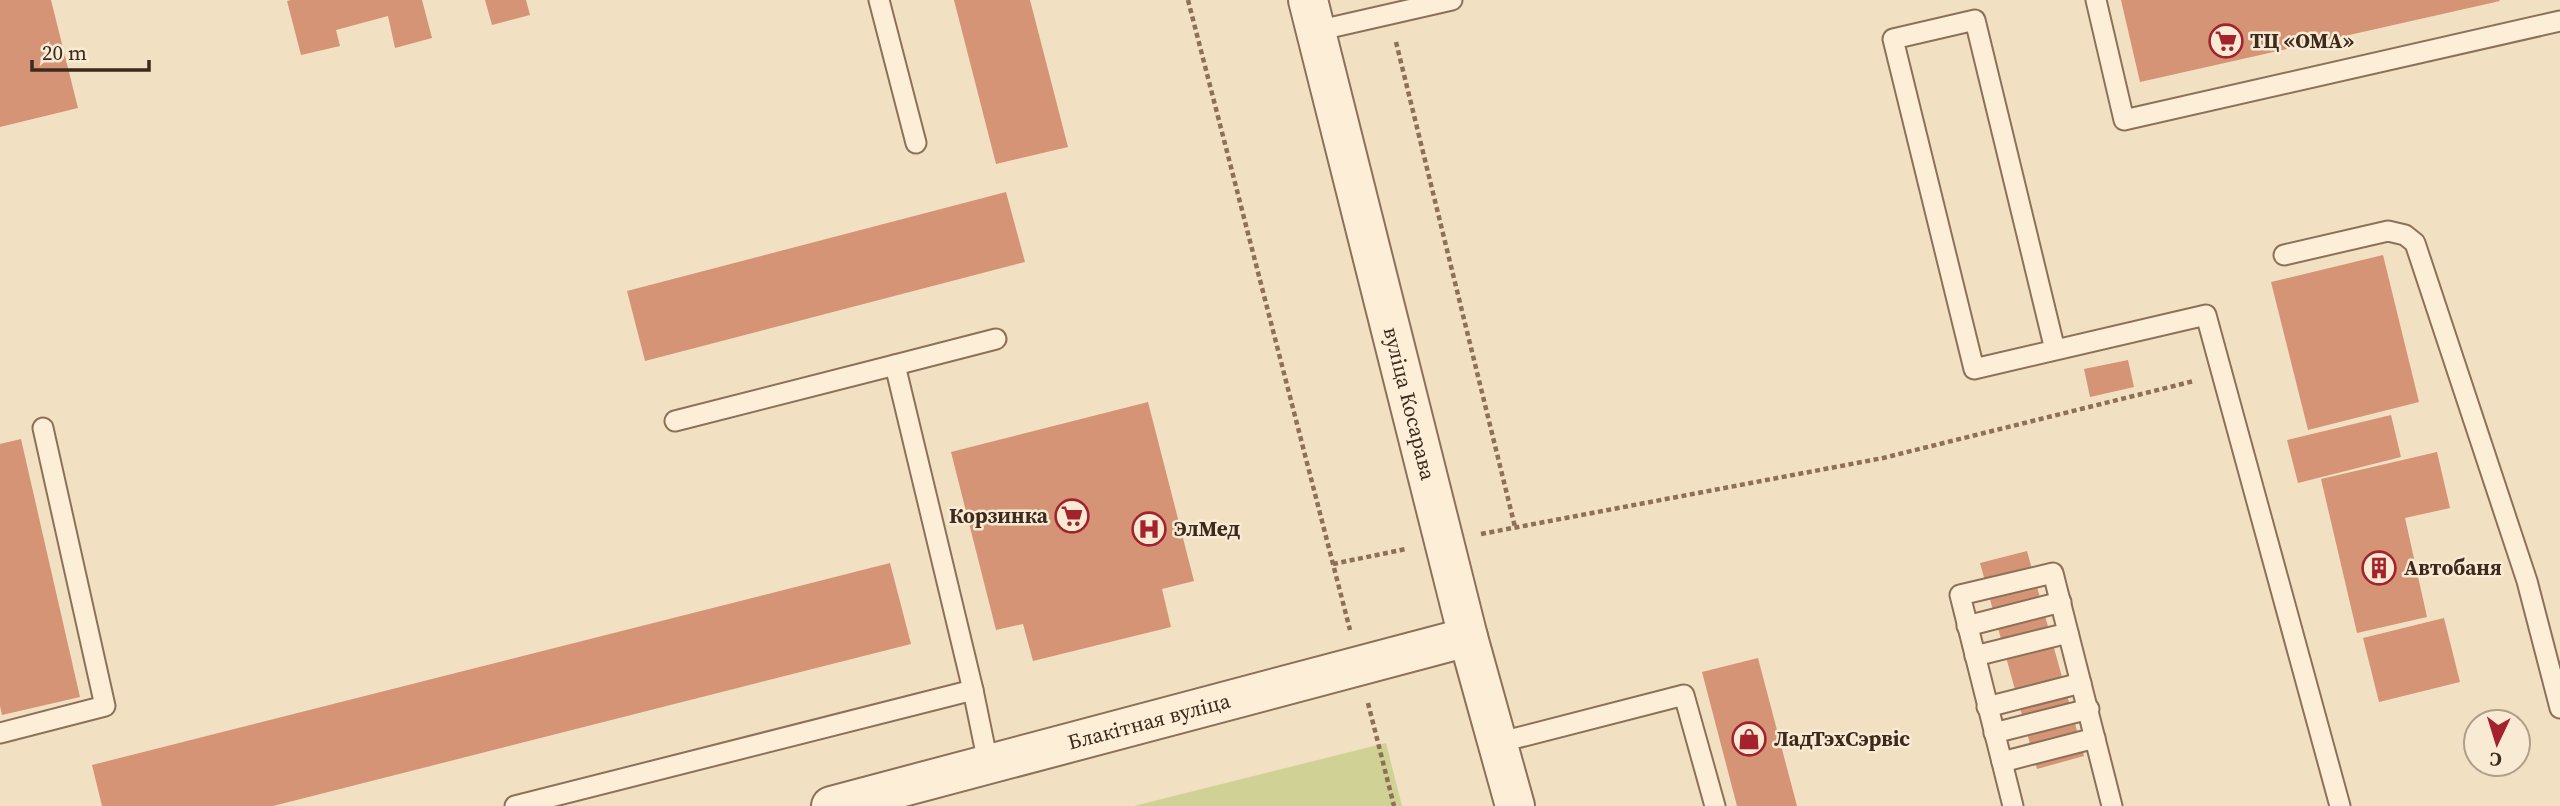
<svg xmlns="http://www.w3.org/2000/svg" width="2560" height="806" font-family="'Source Serif 4',serif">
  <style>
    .green { fill: #d0d295 }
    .building { fill: #d49475 }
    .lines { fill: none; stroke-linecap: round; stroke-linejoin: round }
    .service-casing { stroke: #8e7058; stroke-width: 23 }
    .tertiary-casing { stroke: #8e7058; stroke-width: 42 }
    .path { stroke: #8e7058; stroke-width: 4.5; stroke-dasharray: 5 3.5; stroke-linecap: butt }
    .service { stroke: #fceed7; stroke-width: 19 }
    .tertiary { stroke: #fceed7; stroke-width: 38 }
    .labels { text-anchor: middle; stroke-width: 5; stroke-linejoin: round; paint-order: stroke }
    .poi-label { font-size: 21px; font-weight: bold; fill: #3d2a1d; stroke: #f9ebd3; text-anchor: start }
    .street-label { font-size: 21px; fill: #3d2a1d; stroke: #f9ebd3 }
  </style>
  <rect width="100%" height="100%" fill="#f2e0c3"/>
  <!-- green -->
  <polygon class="green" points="1386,743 1402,806 1134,806"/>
  <!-- building -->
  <g class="building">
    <polygon points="0,0 51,0 78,108 0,127"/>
    <polygon points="291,0 422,0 432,38 395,48 388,16 336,30 340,46 301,55 287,1"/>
    <polygon points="485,0 526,0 530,15 492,25"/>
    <polygon points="954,0 1030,0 1068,147 996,164"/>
    <polygon points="2121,0 2499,0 2500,1 2140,82"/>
    <polygon points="1006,192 1025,262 645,361 627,291"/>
    <polygon points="2383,255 2419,402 2308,430 2271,282"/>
    <polygon points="2128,360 2134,387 2090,397 2084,369"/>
    <polygon points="1148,402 1194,581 1162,589 1171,627 1033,661 1023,624 996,630 951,452"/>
    <polygon points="2391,415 2401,457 2298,483 2287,440"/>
    <polygon points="21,439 80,697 2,715 0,706 0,444"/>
    <polygon points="2437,452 2450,508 2405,518 2427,617 2357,633 2321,479"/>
    <polygon points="2027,551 2084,756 2037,769 1980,563"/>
    <polygon points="890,563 911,644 273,806 102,806 92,765"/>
    <polygon points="2444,618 2460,682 2379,702 2363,638"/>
    <polygon points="1758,658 1797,806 1737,806 1702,672"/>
  </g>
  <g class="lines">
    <defs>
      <g id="service">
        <polyline points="879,0 916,143"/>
        <polyline points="2096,0 2124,120 2560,21"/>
        <polyline points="1316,31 1452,0"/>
        <polyline points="2284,255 2388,231 2405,235 2415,243 2527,581 2560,708"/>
        <polyline points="2055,350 1975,20 1893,39 1974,369 2206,315 2340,806"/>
        <polyline points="895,365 996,339"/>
        <polyline points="675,421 895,365 973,690"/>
        <polyline points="1967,626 2061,602"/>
        <polyline points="1975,656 2068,633"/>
        <polyline points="1987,707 2081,683"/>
        <polyline points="0,733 105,706 43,428"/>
        <polyline points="1994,733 2089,709"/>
        <polyline points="1497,743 1684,695 1715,806"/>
        <polyline points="2002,762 2095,738"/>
        <polyline points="515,806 973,690 988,763"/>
        <polyline points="2013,806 1960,595 2053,573 2112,806"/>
      </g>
      <g id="tertiary">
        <path id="s1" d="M1308,0L1468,637L1515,806"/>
        <path id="s2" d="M831,806L1468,637"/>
      </g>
    </defs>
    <!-- service casing -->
    <use href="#service" class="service-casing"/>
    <!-- tertiary casing -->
    <use href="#tertiary" class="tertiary-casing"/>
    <!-- path -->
    <g class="path">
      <polyline points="1188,0 1350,630"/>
      <polyline points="1396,42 1515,527"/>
      <polyline points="1481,534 1883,458 2194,381"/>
      <polyline points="1333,564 1406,549"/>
      <polyline points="1368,703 1394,806"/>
    </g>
    <!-- service -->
    <use href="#service" class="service"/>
    <!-- tertiary -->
    <use href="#tertiary" class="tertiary"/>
  </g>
  <!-- icons -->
  <defs>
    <symbol id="supermarket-ring" viewBox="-11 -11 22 22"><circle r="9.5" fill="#f9ebd3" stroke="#a3222e" stroke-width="1.5"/><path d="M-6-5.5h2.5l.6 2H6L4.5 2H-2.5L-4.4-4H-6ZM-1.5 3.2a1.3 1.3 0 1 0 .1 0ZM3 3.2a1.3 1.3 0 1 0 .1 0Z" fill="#a3222e"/></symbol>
    <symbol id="hospital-ring" viewBox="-11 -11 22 22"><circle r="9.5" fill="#f9ebd3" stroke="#a3222e" stroke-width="1.5"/><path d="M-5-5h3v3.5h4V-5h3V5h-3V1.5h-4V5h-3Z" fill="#a3222e"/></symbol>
    <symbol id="building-ring" viewBox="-11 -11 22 22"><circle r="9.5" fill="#f9ebd3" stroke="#a3222e" stroke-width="1.5"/><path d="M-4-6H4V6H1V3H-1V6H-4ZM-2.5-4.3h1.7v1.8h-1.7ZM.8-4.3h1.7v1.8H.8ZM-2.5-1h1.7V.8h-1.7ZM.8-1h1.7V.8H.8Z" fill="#a3222e"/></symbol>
    <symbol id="shop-ring" viewBox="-11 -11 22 22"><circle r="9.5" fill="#f9ebd3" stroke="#a3222e" stroke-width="1.5"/><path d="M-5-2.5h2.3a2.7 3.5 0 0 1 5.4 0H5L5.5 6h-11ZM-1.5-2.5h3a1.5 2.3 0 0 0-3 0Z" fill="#a3222e"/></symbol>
  </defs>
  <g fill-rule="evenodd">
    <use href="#supermarket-ring" x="2207" y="22" width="38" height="38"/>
    <use href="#supermarket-ring" x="1053" y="497" width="38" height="38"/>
    <use href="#hospital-ring" x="1130" y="510" width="38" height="38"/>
    <use href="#building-ring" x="2360" y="549" width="38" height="38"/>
    <use href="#shop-ring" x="1730" y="720" width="38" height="38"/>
  </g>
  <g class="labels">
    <!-- poi labels -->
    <g class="poi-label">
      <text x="2250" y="48">ТЦ «ОМА»</text>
      <text x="1048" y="523" text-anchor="end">Корзинка</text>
      <text x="1174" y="536">ЭлМед</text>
      <text x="2404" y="575">Автобаня</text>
      <text x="1774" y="746">ЛадТэхСэрвіс</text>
    </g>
    <!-- street labels -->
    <g class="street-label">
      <text dy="7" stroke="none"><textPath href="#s1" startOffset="416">вуліца Косарава</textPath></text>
      <text dy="7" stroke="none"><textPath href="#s2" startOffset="329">Блакітная вуліца</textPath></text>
    </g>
  </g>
  <!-- north arrow -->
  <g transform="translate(2497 743) rotate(184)"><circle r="33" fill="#f9ebd3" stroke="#ae9e8a" stroke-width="2"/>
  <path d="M0-5L12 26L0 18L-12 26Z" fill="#a3222e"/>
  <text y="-10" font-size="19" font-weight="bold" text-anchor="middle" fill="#3d2a1d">С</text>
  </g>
  <!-- scale -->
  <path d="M32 60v10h117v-10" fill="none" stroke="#3d2a1d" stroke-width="3.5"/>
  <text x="42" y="60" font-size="21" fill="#3d2a1d" stroke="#f9ebd3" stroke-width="5" paint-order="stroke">20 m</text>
</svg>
